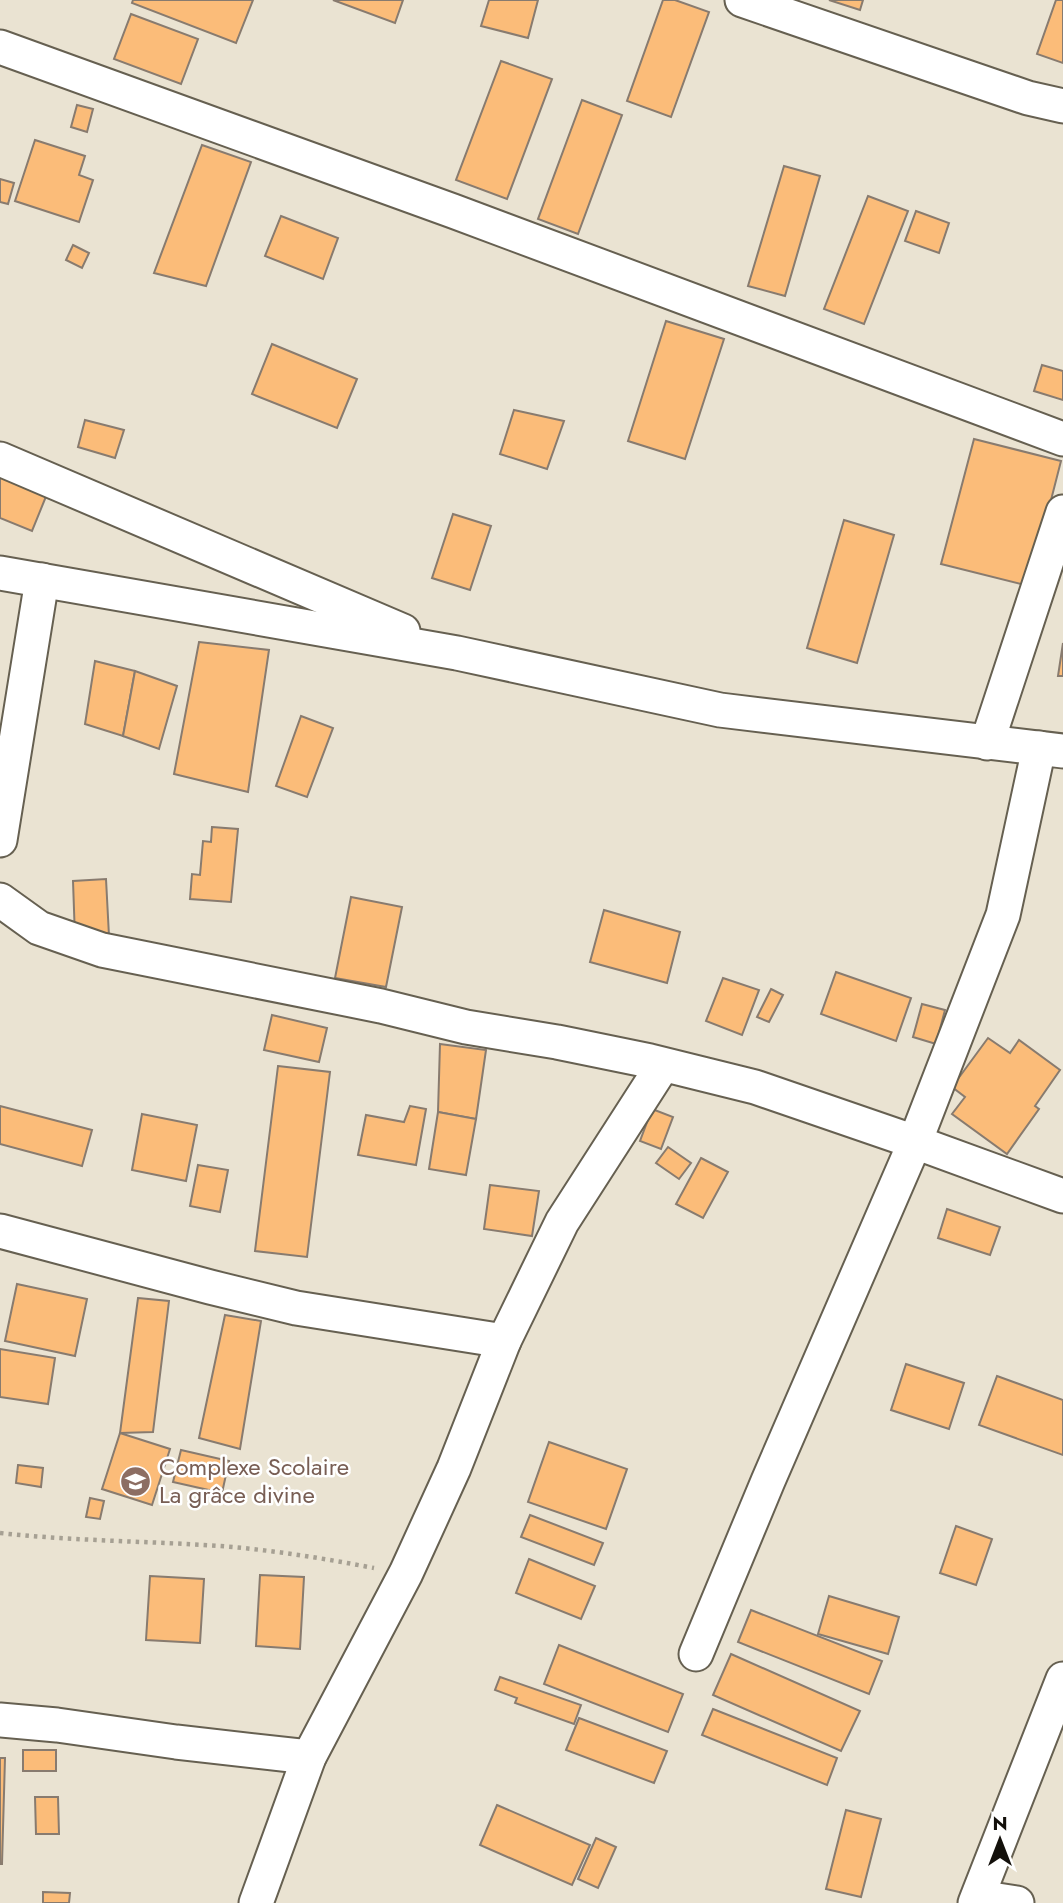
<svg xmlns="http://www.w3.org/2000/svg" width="1063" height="1903" font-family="Jost,sans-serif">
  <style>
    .building { fill: #fbbc79; stroke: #887b6f; stroke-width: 2 }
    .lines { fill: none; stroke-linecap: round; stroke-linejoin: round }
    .street-casing { stroke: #666051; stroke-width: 37 }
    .path { stroke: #a6a093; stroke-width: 4.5; stroke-dasharray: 3.5 5; stroke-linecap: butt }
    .street { stroke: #fff; stroke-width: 33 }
    .labels { text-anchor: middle; stroke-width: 5; stroke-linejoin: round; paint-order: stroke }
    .education-label { font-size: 24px; fill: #785e54; stroke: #fff; text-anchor: start }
  </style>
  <rect width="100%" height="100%" fill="#eae3d2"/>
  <!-- building -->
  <g class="building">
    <polygon points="133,0 253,0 236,43 132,3"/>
    <polygon points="333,0 403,0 395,23"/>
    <polygon points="489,0 538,0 528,38 481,26"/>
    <polygon points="663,0 675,0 709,12 671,117 627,101"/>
    <polygon points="829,0 863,0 860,10"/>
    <polygon points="1056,0 1063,0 1063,63 1037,54"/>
    <polygon points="131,14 198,39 181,84 114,59"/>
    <polygon points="501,61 552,79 507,199 456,180"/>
    <polygon points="582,100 622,115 578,234 538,219"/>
    <polygon points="77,105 93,109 87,132 71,127"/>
    <polygon points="35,140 85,156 79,175 93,180 79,222 15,201"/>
    <polygon points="202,145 251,162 206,286 154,273"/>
    <polygon points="784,166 820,176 785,296 748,286"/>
    <polygon points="0,179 14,183 8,204 0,202"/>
    <polygon points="868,196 908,211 864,324 824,309"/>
    <polygon points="916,211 949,223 939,253 905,241"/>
    <polygon points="281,216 338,238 323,279 265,256"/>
    <polygon points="73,245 89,253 82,268 66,260"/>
    <polygon points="666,321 724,339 685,459 628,441"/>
    <polygon points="272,344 357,379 337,428 252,394"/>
    <polygon points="1042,365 1063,371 1063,400 1034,391"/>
    <polygon points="514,410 564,421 547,469 500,454"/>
    <polygon points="85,420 124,430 115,458 78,447"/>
    <polygon points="974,439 1061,461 1029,586 941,564"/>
    <polygon points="0,475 47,494 32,531 0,518"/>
    <polygon points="453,514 491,526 470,590 432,578"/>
    <polygon points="844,520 894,535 857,663 807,648"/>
    <polygon points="199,642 269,650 248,792 174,774"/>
    <polygon points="1063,643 1063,676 1058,676"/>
    <polygon points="95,661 135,671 123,736 85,724"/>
    <polygon points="135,671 177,686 159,749 123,736"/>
    <polygon points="301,716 333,728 307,797 276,786"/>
    <polygon points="212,827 238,829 231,902 190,899 192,874 200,875 203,841 211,842"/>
    <polygon points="106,879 109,936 75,938 73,881"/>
    <polygon points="351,897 402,907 386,987 335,978"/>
    <polygon points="604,910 680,932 667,983 590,962"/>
    <polygon points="836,972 911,998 896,1041 821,1014"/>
    <polygon points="723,978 759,990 742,1035 706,1021"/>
    <polygon points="771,989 783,995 769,1022 757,1017"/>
    <polygon points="922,1004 945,1010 936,1044 913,1037"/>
    <polygon points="272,1015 327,1028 319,1062 264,1050"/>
    <polygon points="988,1038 1010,1053 1019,1040 1060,1070 1035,1106 1039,1109 1007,1154 952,1114 965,1097 952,1087"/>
    <polygon points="440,1044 486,1050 476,1119 438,1112"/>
    <polygon points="278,1066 330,1072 307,1257 255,1251"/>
    <polygon points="0,1106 92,1130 82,1166 0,1144"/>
    <polygon points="410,1106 426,1109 416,1165 358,1155 366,1115 404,1122"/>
    <polygon points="652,1109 673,1117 661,1149 640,1141"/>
    <polygon points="438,1112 476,1119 466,1175 429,1169"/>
    <polygon points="142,1114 197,1125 186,1181 132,1170"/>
    <polygon points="668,1147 691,1163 679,1179 656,1163"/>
    <polygon points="701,1158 728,1172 703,1218 676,1204"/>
    <polygon points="198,1165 228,1170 220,1212 190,1206"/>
    <polygon points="490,1185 539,1191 532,1236 484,1229"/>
    <polygon points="947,1209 1000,1227 990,1255 938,1238"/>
    <polygon points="17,1284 87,1299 75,1356 5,1341"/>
    <polygon points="138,1298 169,1301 153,1432 120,1433"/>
    <polygon points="225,1315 261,1321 240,1449 199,1438"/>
    <polygon points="0,1349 55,1358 48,1404 0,1397"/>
    <polygon points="906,1364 964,1383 949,1429 891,1410"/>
    <polygon points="997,1376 1063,1400 1063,1455 979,1425"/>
    <polygon points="120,1433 170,1449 152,1505 102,1489"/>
    <polygon points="549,1442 627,1469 606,1529 528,1502"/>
    <polygon points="181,1450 229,1461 222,1493 173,1482"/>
    <polygon points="18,1465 43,1468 41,1487 16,1483"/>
    <polygon points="90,1498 104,1501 100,1519 86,1517"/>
    <polygon points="530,1515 603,1543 594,1565 521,1537"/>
    <polygon points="956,1526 992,1539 976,1585 940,1573"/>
    <polygon points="529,1559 595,1586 581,1619 516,1593"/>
    <polygon points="260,1575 304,1577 300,1649 256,1646"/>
    <polygon points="150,1576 204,1579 200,1643 146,1640"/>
    <polygon points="829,1596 899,1617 888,1654 818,1634"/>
    <polygon points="751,1610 882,1661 869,1694 738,1642"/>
    <polygon points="559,1645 683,1694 668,1732 544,1684"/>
    <polygon points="731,1654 860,1711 841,1751 713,1695"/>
    <polygon points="500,1677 581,1705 574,1724 515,1703 517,1698 495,1690"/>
    <polygon points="713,1709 837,1758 827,1785 702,1735"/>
    <polygon points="579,1718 667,1751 654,1783 566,1750"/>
    <rect x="23" y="1750" width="33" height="21"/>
    <polygon points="0,1758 5,1758 2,1864 0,1864"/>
    <polygon points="35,1797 58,1797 59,1834 36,1834"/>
    <polygon points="497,1805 590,1845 572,1885 480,1845"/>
    <polygon points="846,1810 881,1819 861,1897 826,1889"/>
    <polygon points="596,1838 616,1847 598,1888 578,1879"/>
    <polygon points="43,1892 70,1893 69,1903 43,1903"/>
  </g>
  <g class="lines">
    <defs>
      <g id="street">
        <polyline points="742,0 1028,98 1063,106"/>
        <polyline points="0,47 453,211 1063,439"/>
        <polyline points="0,459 403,631"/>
        <polyline points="0,573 457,653 720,710 1063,751"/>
        <polyline points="987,743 1063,512"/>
        <polyline points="0,840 42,580"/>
        <polyline points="0,900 39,928 102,950 381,1006 466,1027 557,1042 650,1061 755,1087 915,1142 1063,1196"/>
        <polyline points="0,1231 210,1287 296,1308 504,1341"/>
        <polyline points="696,1654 768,1481 915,1142 1003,915 1039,748"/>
        <polyline points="0,1720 57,1725 176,1742 309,1757"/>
        <polyline points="978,1897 1017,1903"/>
        <polyline points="256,1903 309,1757 406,1573 454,1468 504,1341 562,1222 663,1065"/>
        <polyline points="975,1903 1063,1679"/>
      </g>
    </defs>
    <!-- street casing -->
    <use href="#street" class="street-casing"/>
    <!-- path -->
    <path class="path" d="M0,1533C73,1541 146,1541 220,1546C272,1550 322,1558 374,1568"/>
    <!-- street -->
    <use href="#street" class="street"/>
  </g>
  <!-- icons -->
  <defs>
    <symbol id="school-disc" viewBox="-11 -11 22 22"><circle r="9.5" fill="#8d6e63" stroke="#fff"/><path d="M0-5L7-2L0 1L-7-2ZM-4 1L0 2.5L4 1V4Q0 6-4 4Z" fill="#fff"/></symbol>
  </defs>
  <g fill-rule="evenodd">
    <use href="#school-disc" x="118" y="1464" width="35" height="35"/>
  </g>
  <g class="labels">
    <!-- education labels -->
    <g class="education-label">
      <text x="159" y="1475">Complexe Scolaire<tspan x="159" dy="28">La grâce divine</tspan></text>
    </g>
  </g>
  <!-- north arrow -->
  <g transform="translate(1000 1840)" stroke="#ffffff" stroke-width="5" paint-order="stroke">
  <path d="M0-5L12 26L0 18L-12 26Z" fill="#13100b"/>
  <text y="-10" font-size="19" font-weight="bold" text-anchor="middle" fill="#13100b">N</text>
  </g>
</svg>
